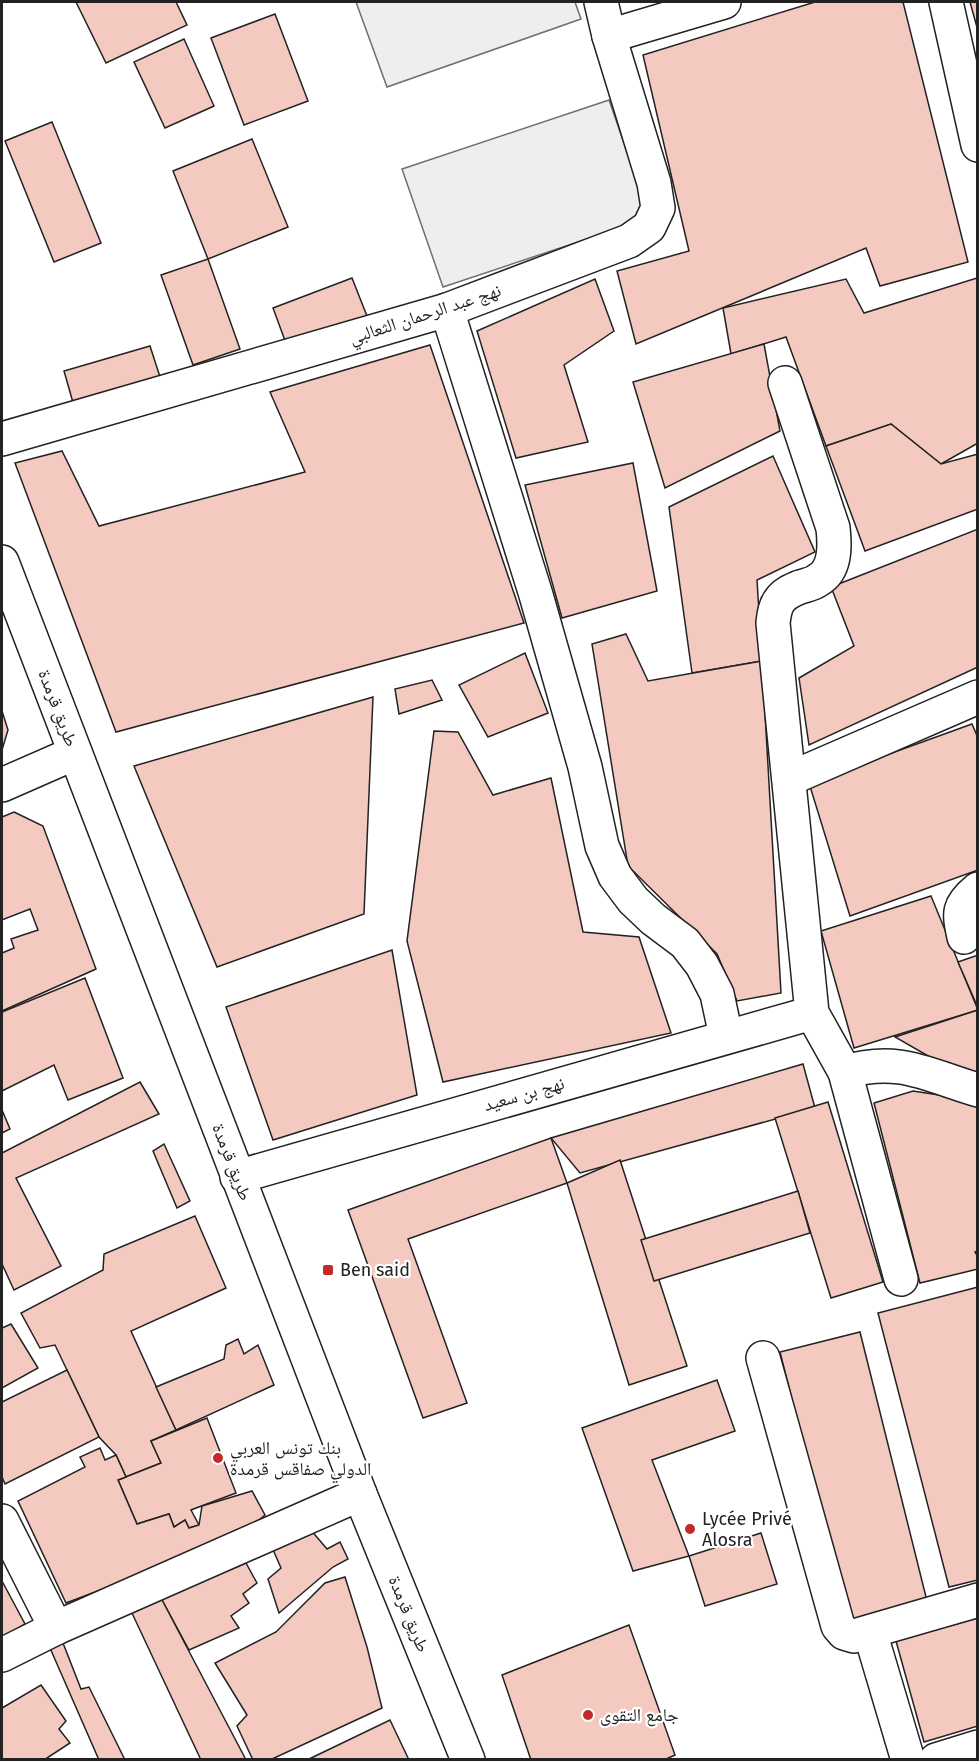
<svg xmlns="http://www.w3.org/2000/svg" width="979" height="1761" font-family="'Fira Sans','Noto Naskh Arabic',sans-serif">
  <style>
    .green { fill: #eee; stroke: #6f6f6f; stroke-width: 1.5 }
    .building { fill: #f3c9c0; stroke: #222; stroke-width: 1.5 }
    .lines { fill: none; stroke-linecap: round; stroke-linejoin: round }
    .minor-casing { stroke: #222; stroke-width: 36 }
    .major-casing { stroke: #222; stroke-width: 36 }
    .minor { stroke: #fff; stroke-width: 33 }
    .major { stroke: #fff; stroke-width: 33 }
    .poi-dot { fill: #c62828; stroke: #fff; stroke-width: 2 }
    .labels { text-anchor: middle; stroke-width: 4.5; stroke-linejoin: round; paint-order: stroke }
    .street-label { font-size: 18px; fill: #222; stroke: #fff }
    .poi-label { font-size: 18px; fill: #222; stroke: #fff; text-anchor: start }
  </style>
  <rect width="100%" height="100%" fill="#fff"/>
  <!-- green -->
  <g class="green">
    <polygon points="356,2 575,2 581,19 387,87"/>
    <polygon points="609,100 650,218 443,287 402,169"/>
  </g>
  <!-- building -->
  <g class="building">
    <polygon points="76,2 176,2 187,25 106,63"/>
    <polygon points="815,2 903,2 968,262 880,286 866,248 636,344 617,271 689,251 643,55"/>
    <polygon points="970,2 978,2 978,31"/>
    <polygon points="275,14 308,101 244,125 211,38"/>
    <polygon points="184,39 214,106 165,128 134,62"/>
    <polygon points="52,122 101,243 54,262 5,141"/>
    <polygon points="252,139 288,227 208,259 173,171"/>
    <polygon points="208,259 240,349 193,365 161,275"/>
    <polygon points="352,278 367,316 287,346 273,308"/>
    <polygon points="977,278 978,443 941,464 891,424 826,446 786,337 731,354 723,308 846,279 864,313"/>
    <polygon points="595,279 614,331 564,365 588,442 516,458 477,331"/>
    <polygon points="764,344 780,431 665,488 633,382"/>
    <polygon points="430,345 524,623 116,732 15,463 62,451 99,526 305,472 270,392"/>
    <polygon points="150,346 161,380 74,406 64,371"/>
    <polygon points="891,424 941,464 978,454 978,509 865,551 826,446"/>
    <polygon points="773,456 815,552 757,580 762,661 692,673 669,507"/>
    <polygon points="633,463 657,591 562,618 525,485"/>
    <polygon points="978,529 978,667 809,745 799,678 854,646 831,587"/>
    <polygon points="626,634 648,681 762,661 781,993 737,1001 717,954 628,866 592,644"/>
    <polygon points="525,653 548,713 488,737 459,685"/>
    <polygon points="432,680 442,700 399,714 395,689"/>
    <polygon points="373,697 364,914 217,967 134,766"/>
    <polygon points="2,711 8,730 2,750"/>
    <polygon points="972,724 978,738 978,870 850,916 809,783"/>
    <polygon points="434,731 458,732 493,795 551,778 583,932 639,937 671,1033 443,1082 407,941"/>
    <polygon points="14,812 43,826 96,969 2,1011 2,953 14,948 11,939 38,930 30,909 2,920 2,817"/>
    <polygon points="931,896 978,1010 854,1048 821,931"/>
    <polygon points="392,950 417,1095 273,1140 226,1007"/>
    <polygon points="978,955 978,1008 958,962"/>
    <polygon points="85,978 123,1078 68,1100 54,1065 2,1091 2,1012"/>
    <polygon points="978,1010 978,1072 949,1068 895,1037"/>
    <polygon points="803,1064 815,1108 580,1173 551,1138"/>
    <polygon points="140,1082 159,1114 16,1178 61,1266 14,1290 2,1264 2,1153"/>
    <polygon points="913,1091 978,1101 978,1251 975,1252 978,1257 978,1269 920,1283 874,1103"/>
    <polygon points="828,1102 883,1282 831,1298 775,1118"/>
    <polygon points="2,1110 10,1129 2,1133"/>
    <polygon points="551,1138 567,1183 408,1239 467,1403 423,1418 348,1210"/>
    <polygon points="164,1144 190,1201 177,1208 153,1151"/>
    <polygon points="620,1160 687,1366 629,1385 567,1183"/>
    <polygon points="798,1191 810,1233 654,1281 641,1240"/>
    <polygon points="195,1216 226,1288 131,1331 176,1430 151,1441 161,1463 126,1477 116,1455 99,1437 55,1345 40,1348 21,1313 103,1270 104,1254"/>
    <polygon points="978,1287 978,1580 949,1587 878,1313"/>
    <polygon points="11,1324 38,1368 2,1388 2,1328"/>
    <polygon points="860,1332 928,1605 849,1625 780,1352"/>
    <polygon points="238,1339 244,1354 258,1345 274,1385 176,1430 156,1387 224,1359 226,1345"/>
    <polygon points="67,1370 99,1437 5,1484 2,1477 2,1402"/>
    <polygon points="717,1380 735,1431 652,1460 689,1556 633,1571 582,1428"/>
    <polygon points="207,1418 236,1493 191,1510 199,1525 189,1528 185,1520 174,1527 169,1514 137,1524 118,1480 161,1463 151,1441"/>
    <polygon points="100,1448 105,1460 116,1455 126,1477 118,1480 137,1524 169,1514 174,1527 185,1520 189,1528 199,1525 202,1506 252,1491 265,1515 236,1539 66,1603 18,1501 85,1467 80,1457"/>
    <polygon points="310,1529 327,1549 340,1542 348,1559 333,1567 279,1613 268,1579 281,1568 271,1545"/>
    <polygon points="761,1533 777,1584 705,1606 689,1556"/>
    <polygon points="246,1563 257,1583 243,1594 249,1603 231,1616 239,1628 189,1650 161,1598"/>
    <polygon points="345,1577 367,1647 382,1708 270,1760 253,1760 237,1726 247,1715 215,1663 276,1632 325,1583"/>
    <polygon points="2,1581 25,1624 2,1638"/>
    <polygon points="161,1598 244,1756 246,1760 201,1760 131,1611"/>
    <polygon points="978,1618 978,1726 924,1742 896,1641"/>
    <polygon points="629,1625 675,1755 664,1760 531,1760 502,1675"/>
    <polygon points="63,1643 81,1689 89,1687 125,1760 99,1760 50,1648"/>
    <polygon points="41,1685 66,1721 59,1729 70,1743 44,1760 2,1760 2,1708"/>
    <polygon points="390,1720 409,1760 307,1760"/>
  </g>
  <g class="lines">
    <defs>
      <g id="minor">
        <polyline points="946,2 978,145"/>
        <polyline points="609,36 724,2"/>
        <polyline points="447,310 536,595 585,767 602,846 615,876 633,900 653,919 685,943 702,965 717,994 726,1036"/>
        <path d="M785,383L833,528C835,546 836,570 818,580C813,584 806,585 800,587C793,590 785,593 780,600C775,606 774,615 773,623L812,1013L845,1072L901,1279"/>
        <polyline points="2,439 447,310 629,241 649,227 658,208 654,183 609,36 601,2"/>
        <polyline points="789,779 978,697"/>
        <polyline points="2,785 75,753"/>
        <path d="M964,937C959,913 957,906 978,889"/>
        <path d="M845,1072C899,1056 927,1075 978,1090"/>
        <polyline points="237,1177 812,1013"/>
        <polyline points="763,1358 838,1626 844,1633 854,1636 978,1600"/>
        <polyline points="2,1521 56,1628"/>
        <polyline points="870,1632 908,1760"/>
        <polyline points="2,1655 56,1628 360,1494"/>
        <polyline points="936,1760 978,1747"/>
      </g>
      <polyline id="major" points="2,562 360,1494 468,1760"/>
    </defs>
    <!-- minor casing -->
    <use href="#minor" class="minor-casing"/>
    <!-- major casing -->
    <use href="#major" class="major-casing"/>
    <!-- minor -->
    <use href="#minor" class="minor"/>
    <!-- major -->
    <use href="#major" class="major"/>
  </g>
  <!-- markers -->
  <g class="poi-dot">
    <rect x="322" y="1264" width="12" height="12" rx="3"/>
    <circle cx="218" cy="1458" r="6"/>
    <circle cx="690" cy="1529" r="6"/>
    <circle cx="588" cy="1715" r="6"/>
  </g>
  <g class="labels">
    <!-- street labels -->
    <g class="street-label">
      <text transform="translate(425 314) rotate(-18)" y="6">نهج عبد الرحمان الثعالبي</text>
      <text transform="translate(58 708) rotate(69)" y="6">طريق قرمدة</text>
      <text transform="translate(524 1094) rotate(-16)" y="6">نهج بن سعيد</text>
      <text transform="translate(232 1162) rotate(69)" y="6">طريق قرمدة</text>
      <text transform="translate(409 1614) rotate(68)" y="6">طريق قرمدة</text>
    </g>
    <!-- poi labels -->
    <g class="poi-label">
      <text x="340" y="1276">Ben said</text>
      <text x="230" y="1454">بنك تونس العربي<tspan x="230" dy="21">الدولي صفاقس قرمدة</tspan></text>
      <text x="702" y="1525">Lycée Privé<tspan x="702" dy="21">Alosra</tspan></text>
      <text x="600" y="1721">جامع التقوى</text>
    </g>
  </g>
  <!-- border -->
  <rect width="979" height="1761" fill="none" stroke="#222222" stroke-width="6"/>
</svg>
